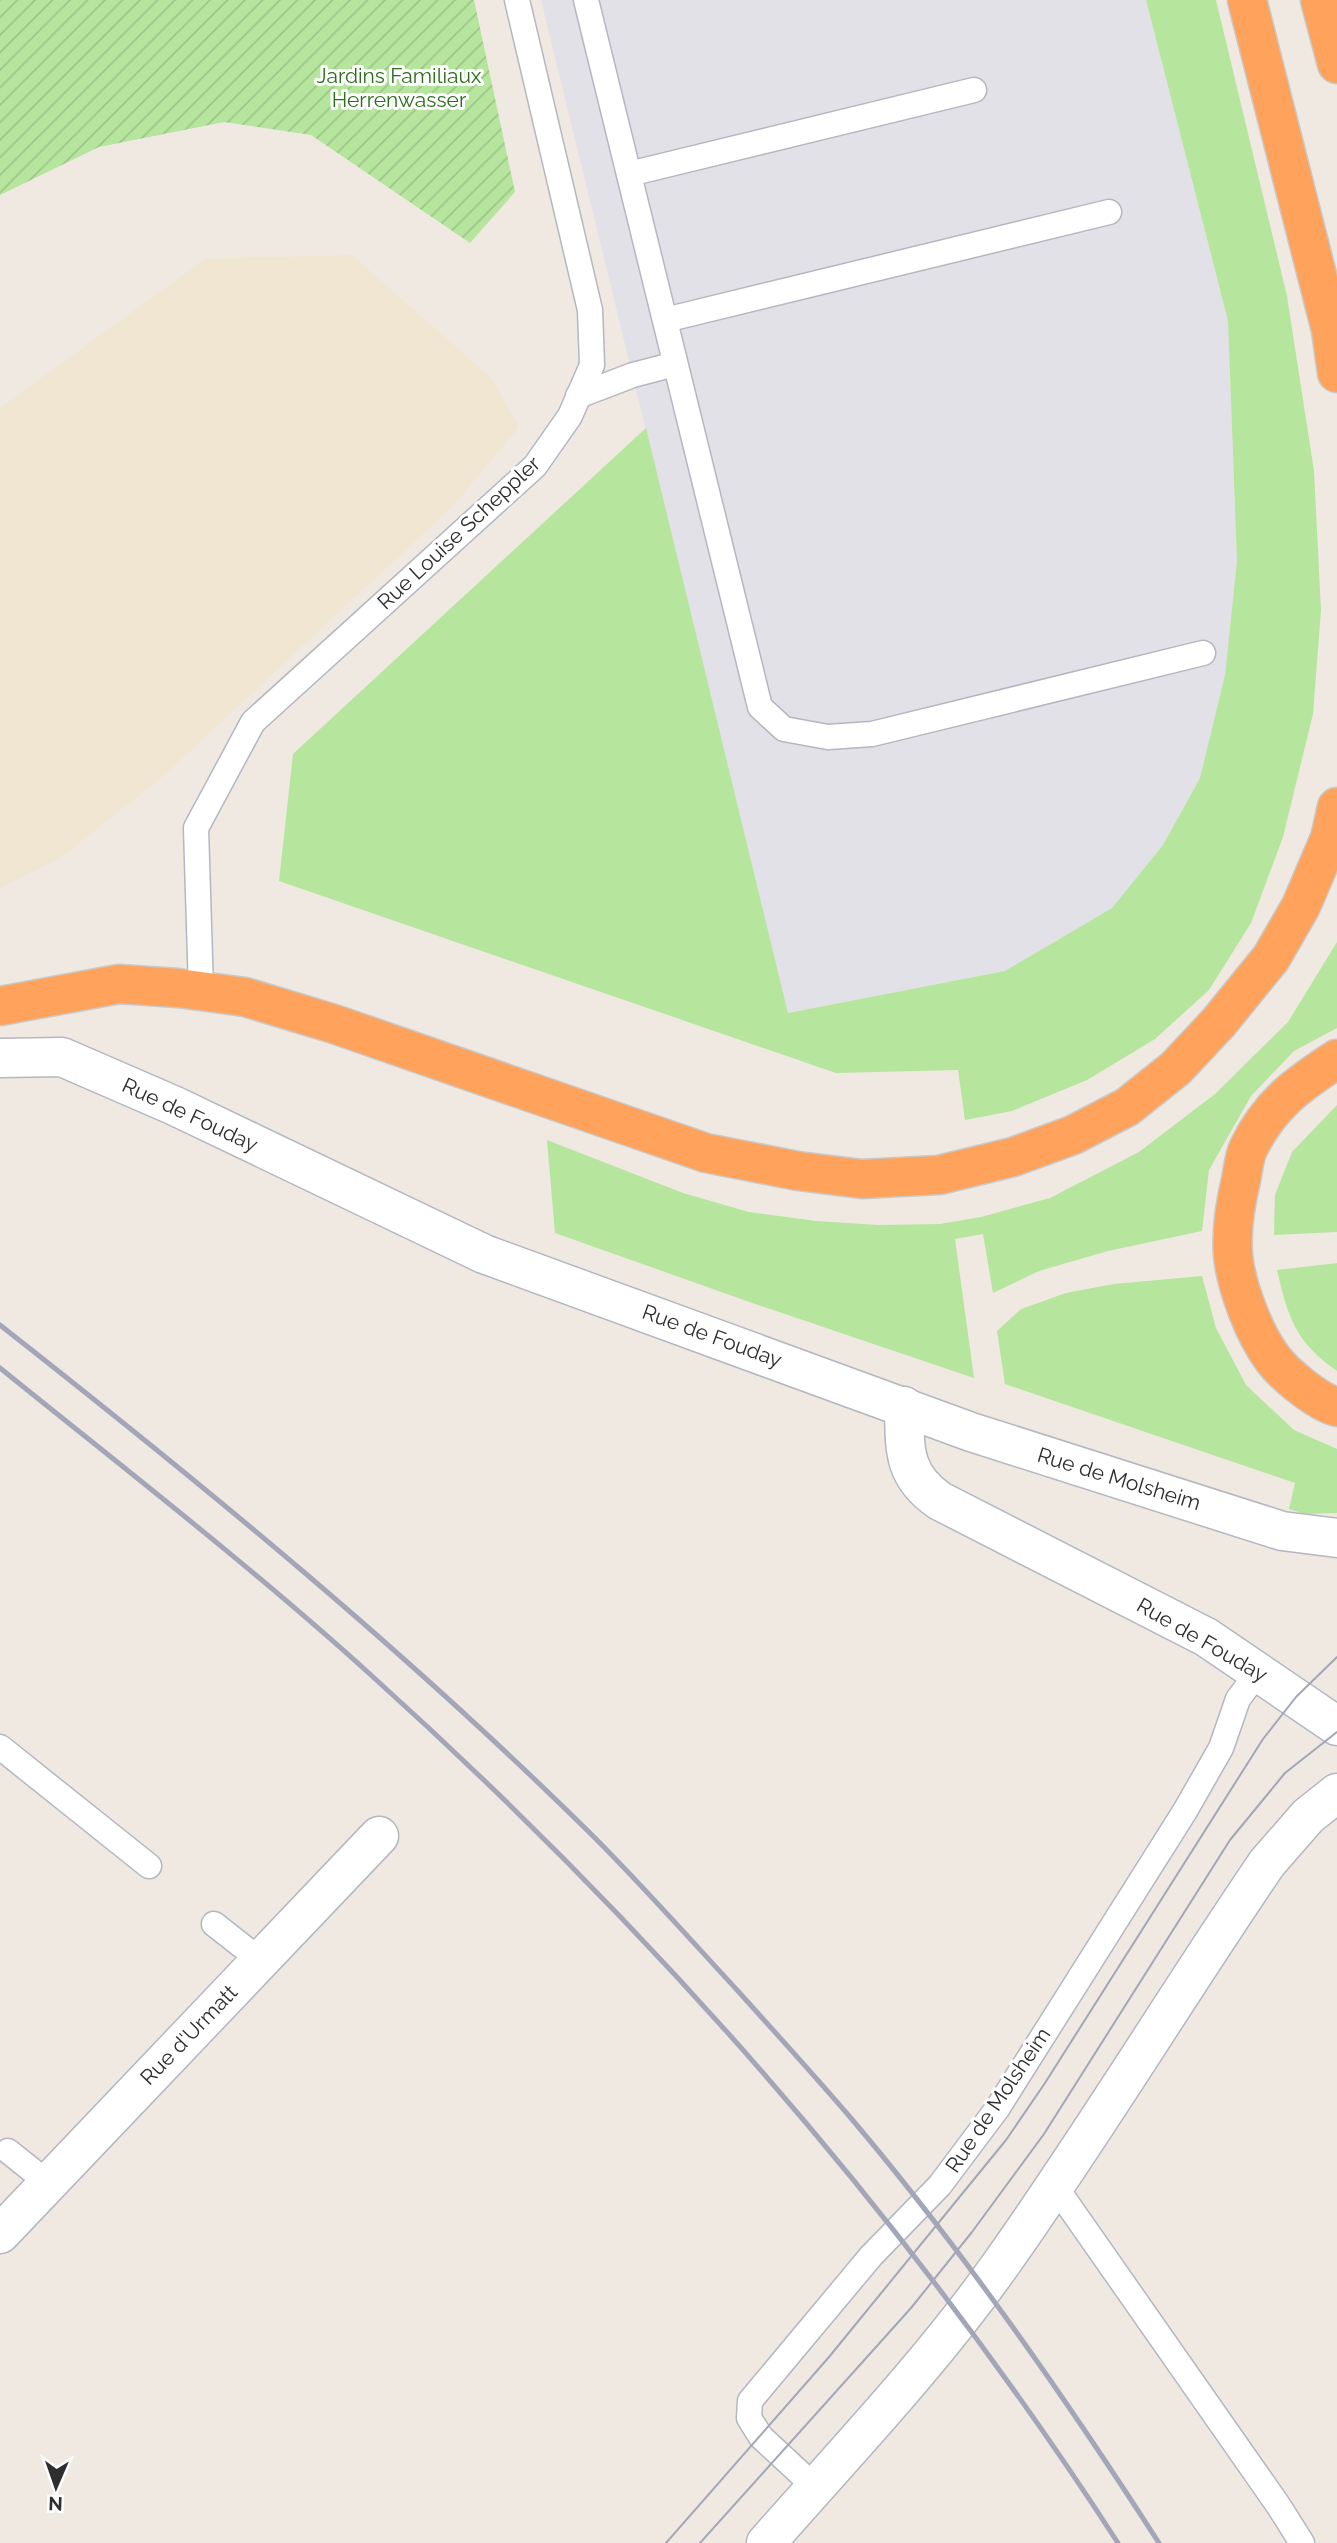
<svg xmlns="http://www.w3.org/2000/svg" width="1337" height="2543" font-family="Raleway,sans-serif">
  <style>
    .industrial { fill: #e3e1e8 }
    .education { fill: #f0e6d1 }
    .grass { fill: #b6e59e }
    .garden { fill: url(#garden-furrows) }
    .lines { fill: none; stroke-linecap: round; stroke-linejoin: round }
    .lane-casing { stroke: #b4b7c1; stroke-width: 27 }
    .street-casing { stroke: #b4b7c1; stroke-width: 41 }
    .secondary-casing { stroke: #b4b7c1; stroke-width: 41 }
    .highway-casing { stroke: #c9c9c9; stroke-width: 41 }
    .lane { stroke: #fff; stroke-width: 24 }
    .street { stroke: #fff; stroke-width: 38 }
    .secondary { stroke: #fff; stroke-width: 38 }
    .highway { stroke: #ffa35c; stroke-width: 38 }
    .tram { stroke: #a3a6b8; stroke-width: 2 }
    .rail { stroke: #a3a6b8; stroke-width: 5 }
    .labels { text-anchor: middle; stroke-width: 6; stroke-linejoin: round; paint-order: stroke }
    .park-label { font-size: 21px; fill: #2c6e1b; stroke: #fff }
    .street-label { font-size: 21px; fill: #2e2e2e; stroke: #fff }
  </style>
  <defs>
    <pattern id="garden-furrows" width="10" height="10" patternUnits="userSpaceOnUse" patternTransform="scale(1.75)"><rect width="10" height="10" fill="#b6e59e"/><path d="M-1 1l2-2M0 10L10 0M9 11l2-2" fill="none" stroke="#9dc588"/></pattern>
  </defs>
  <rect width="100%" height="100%" fill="#efe9e1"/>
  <!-- industrial -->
  <polygon class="industrial" points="541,0 1146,0 1228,321 1237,561 1225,675 1200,778 1163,845 1112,908 1005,971 788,1013"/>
  <!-- education -->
  <polygon class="education" points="352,255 492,379 519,427 454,505 161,778 59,859 0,888 0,408 205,259"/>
  <!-- grass -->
  <g class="grass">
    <polygon points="1146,0 1216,0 1287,296 1314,471 1321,610 1313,714 1283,837 1251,923 1209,990 1155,1039 1087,1080 1012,1111 965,1120 958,1070 836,1073 279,881 293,754 646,428 788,1013 1005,971 1112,908 1163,845 1200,778 1225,675 1237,561 1228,321"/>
    <polygon points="1337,942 1337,1028 1294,1051 1251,1096 1209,1170 1202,1231 1108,1251 1039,1271 993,1293 983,1234 955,1239 974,1378 758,1305 555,1233 547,1140 683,1193 749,1212 816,1221 878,1225 940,1224 981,1217 1050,1198 1139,1152 1215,1094 1288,1022"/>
    <polygon points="1337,1105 1337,1232 1274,1235 1275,1195 1292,1152"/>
    <path d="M1337,1263V1371C1295,1342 1288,1317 1277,1270Z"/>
    <polygon points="1202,1276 1216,1328 1246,1385 1294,1430 1337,1449 1337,1513 1305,1514 1289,1509 1295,1483 1005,1384 997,1331 1021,1309 1066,1293 1114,1284"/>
  </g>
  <!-- garden -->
  <polygon class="garden" points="0,0 474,0 515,192 470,243 311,135 224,122 99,147 0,195"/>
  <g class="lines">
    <defs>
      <g id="lane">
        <polyline points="586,0 760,707 784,729 828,737 872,734 1203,653"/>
        <polyline points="629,174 974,90"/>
        <polyline points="665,320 1109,212"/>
        <polyline points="578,396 633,375 675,364"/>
        <polyline points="201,991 196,828 253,722 535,466 570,416 592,365 590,310 517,0"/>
        <polyline points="0,1747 149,1866"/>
        <polyline points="214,1924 260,1960"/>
        <polyline points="8,2151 48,2183"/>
        <polyline points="1055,2186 1278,2505 1302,2543"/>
        <polyline points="815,2487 761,2437 749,2418 750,2401 871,2256 940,2185 997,2109 1185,1811 1221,1748 1238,1699 1259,1671"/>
      </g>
      <polyline id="street" points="0,2234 379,1836"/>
      <g id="secondary">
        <polyline points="0,1058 62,1057 175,1106 484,1254 971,1432 1282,1531 1337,1538"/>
        <path d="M904,1406C905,1449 902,1475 940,1501L1206,1637L1337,1726"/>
        <path d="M766,2543C846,2452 931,2363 1001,2264C1094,2133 1177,1995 1267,1863L1308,1816L1337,1793"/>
      </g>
      <g id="highway">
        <polyline points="1247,0 1331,330 1337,373"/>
        <polyline points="1320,0 1337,64"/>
        <polyline points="0,1006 119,984 178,988 245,997 334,1024 706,1153 798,1171 862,1179 939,1175 1013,1157 1073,1135 1127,1107 1176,1068 1219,1022 1271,958 1301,906 1330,838 1337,807"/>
        <path d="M1337,1059C1297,1085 1269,1105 1248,1149C1244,1158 1243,1170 1241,1180C1235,1205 1231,1229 1233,1255C1236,1286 1254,1334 1273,1359C1285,1375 1318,1402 1337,1407"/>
      </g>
    </defs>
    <!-- lane casing -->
    <use href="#lane" class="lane-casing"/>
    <!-- street casing -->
    <use href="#street" class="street-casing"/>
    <!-- secondary casing -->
    <use href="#secondary" class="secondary-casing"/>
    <!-- highway casing -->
    <use href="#highway" class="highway-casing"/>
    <!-- lane -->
    <use href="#lane" class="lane"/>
    <!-- street -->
    <use href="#street" class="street"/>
    <!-- secondary -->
    <use href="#secondary" class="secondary"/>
    <!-- highway -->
    <use href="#highway" class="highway"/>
    <!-- tram -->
    <g class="tram">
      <polyline points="666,2543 829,2357 1006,2140 1045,2083 1263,1739 1296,1697 1337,1657"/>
      <polyline points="700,2543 911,2308 972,2232 1044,2134 1230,1840 1285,1773 1337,1732"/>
    </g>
    <!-- rail -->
    <g class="rail">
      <path d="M0,1325C205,1486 407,1652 592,1835C642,1885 689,1938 737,1990C775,2032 813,2074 850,2117C962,2249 1065,2397 1159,2543"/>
      <path d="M0,1368C125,1469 253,1568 372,1676C656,1932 910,2222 1118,2543"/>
    </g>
  </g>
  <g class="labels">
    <!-- park labels -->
    <g class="park-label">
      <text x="399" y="83">Jardins Familiaux<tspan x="399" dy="24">Herrenwasser</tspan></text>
    </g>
    <!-- street labels -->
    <g class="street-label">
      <text transform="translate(459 533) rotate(-43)" y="7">Rue Louise Scheppler</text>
      <text transform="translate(190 1115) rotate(25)" y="7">Rue de Fouday</text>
      <text transform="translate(712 1336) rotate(20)" y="7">Rue de Fouday</text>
      <text transform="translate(1119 1479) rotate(17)" y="7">Rue de Molsheim</text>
      <text transform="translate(1202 1640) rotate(30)" y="7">Rue de Fouday</text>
      <text transform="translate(189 2035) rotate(-46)" y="7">Rue d'Urmatt</text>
      <text transform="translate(998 2100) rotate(-56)" y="7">Rue de Molsheim</text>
    </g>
  </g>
  <!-- north arrow -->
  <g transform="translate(56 2487) rotate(182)" stroke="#ffffff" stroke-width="5" paint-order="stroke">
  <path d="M0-5L12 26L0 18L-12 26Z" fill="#2e2e2e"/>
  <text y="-10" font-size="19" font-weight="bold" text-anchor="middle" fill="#2e2e2e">N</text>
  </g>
</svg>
